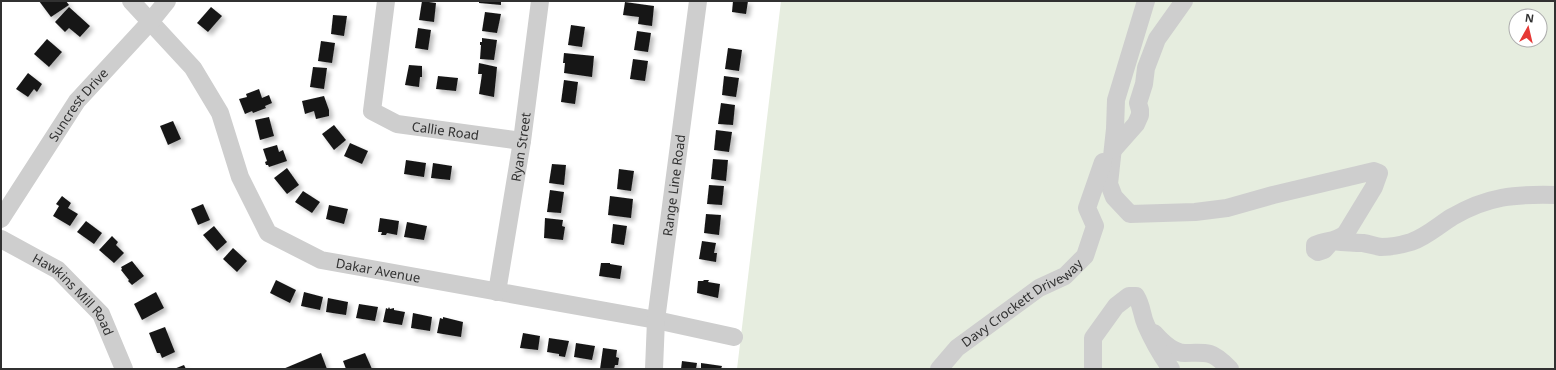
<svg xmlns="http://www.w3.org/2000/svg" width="1556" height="370" font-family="'Noto Sans',sans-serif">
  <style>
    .green { fill: #e6eddf; fill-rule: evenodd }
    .building { fill: #181818; filter: url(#shadow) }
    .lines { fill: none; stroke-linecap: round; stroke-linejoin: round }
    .minor { stroke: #cecece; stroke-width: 18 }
    .labels { text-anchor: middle; stroke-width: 4; stroke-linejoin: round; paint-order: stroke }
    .street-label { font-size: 13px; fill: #313131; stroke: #fff }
  </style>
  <defs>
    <filter id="shadow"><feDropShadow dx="3.5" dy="3.5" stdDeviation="2" flood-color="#0004"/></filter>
  </defs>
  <rect width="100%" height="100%" fill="#fff"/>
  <!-- green -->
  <path class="green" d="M781,1H1555V369H737ZM1516,16H1540V40H1516Z"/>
  <!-- building -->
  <g class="building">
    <polygon points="39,1 66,1 69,5 51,17"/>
    <polygon points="422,1 436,3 434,22 419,20"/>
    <polygon points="479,1 501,1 501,5 479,3"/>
    <polygon points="733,1 748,1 746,14 732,12"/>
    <polygon points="625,2 654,6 652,26 638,24 639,17 623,15"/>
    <polygon points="69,7 90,26 80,37 69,28 65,32 55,22"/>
    <polygon points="211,7 222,16 208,32 197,23"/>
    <polygon points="485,12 501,14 497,33 482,31"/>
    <polygon points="333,15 347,16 344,36 331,34"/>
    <polygon points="571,25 585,27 582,47 568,45"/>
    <polygon points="418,28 431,30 428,50 415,48"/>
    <polygon points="637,31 651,33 648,52 634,50"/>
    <polygon points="482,38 497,40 494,60 480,59 481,45 480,45 480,42 482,42"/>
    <polygon points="47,39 62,52 49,67 34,54"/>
    <polygon points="321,41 335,43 332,63 318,61"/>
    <polygon points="728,48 742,50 739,71 725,69"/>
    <polygon points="564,53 594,56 592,77 564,73 565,63 563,63"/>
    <polygon points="633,59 648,61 645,81 630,79"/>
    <polygon points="479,63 497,67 494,97 479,94 482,74 478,74"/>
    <polygon points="409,65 422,66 422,77 420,77 419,87 405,85"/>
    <polygon points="313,67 327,68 324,89 310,87"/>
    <polygon points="28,73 42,84 37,92 34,89 28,97 16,89"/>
    <polygon points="438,76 458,78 456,91 436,89"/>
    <polygon points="724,76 739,78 736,97 722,95"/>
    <polygon points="564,80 578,82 575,104 561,102"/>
    <polygon points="259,89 262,98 269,95 272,103 265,106 266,108 253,113 252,111 245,114 239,99 247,97 246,94"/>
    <polygon points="324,96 329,110 329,116 316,119 314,111 305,114 302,101"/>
    <polygon points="721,103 735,105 733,125 718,124"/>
    <polygon points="269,117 274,136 260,140 255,120"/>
    <polygon points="173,121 181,139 168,145 160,126"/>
    <polygon points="334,125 346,140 334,150 322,134"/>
    <polygon points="716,130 732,132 729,152 714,150"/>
    <polygon points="350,143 368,151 362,164 344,156"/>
    <polygon points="277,145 279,152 283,150 287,161 269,167 268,165 266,165 265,162 267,161 263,149"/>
    <polygon points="713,159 728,160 726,181 711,179"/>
    <polygon points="406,160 426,163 424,177 404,174"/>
    <polygon points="433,163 452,166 450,180 431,178"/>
    <polygon points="552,164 566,165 564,185 549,183"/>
    <polygon points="287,168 299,185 287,194 274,178"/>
    <polygon points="619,169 634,171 631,191 617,189"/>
    <polygon points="709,185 724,186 722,205 707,204"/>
    <polygon points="550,190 564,192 561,213 547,212"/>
    <polygon points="303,191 320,202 312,213 295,202"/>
    <polygon points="62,196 71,203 68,208 78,214 70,226 53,216 59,206 56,204"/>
    <polygon points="610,196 633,199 631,218 608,215"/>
    <polygon points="203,204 210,220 198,225 191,209"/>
    <polygon points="329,205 348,209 344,224 326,219"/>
    <polygon points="706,214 721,215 719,235 704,233"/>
    <polygon points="380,218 399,221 397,235 387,233 386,235 381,235 382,232 378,232"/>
    <polygon points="545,218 563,220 562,226 565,227 563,240 544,238"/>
    <polygon points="86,221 102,233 94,244 77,232"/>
    <polygon points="407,222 427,226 424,240 404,237"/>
    <polygon points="613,224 627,226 624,245 611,243"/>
    <polygon points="214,226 227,242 217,251 203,235"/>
    <polygon points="112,236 118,242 116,245 124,253 114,263 99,250"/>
    <polygon points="702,241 716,243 714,253 717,253 716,262 699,259"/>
    <polygon points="233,248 247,261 237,272 223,259"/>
    <polygon points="132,261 144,276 132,285 128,281 129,280 121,270 122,269 121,267"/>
    <polygon points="601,263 610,263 610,264 622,266 620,279 599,276"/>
    <polygon points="276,280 296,290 290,303 270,293"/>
    <polygon points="704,280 709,280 708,282 720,284 718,298 697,293 698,281 703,281"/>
    <polygon points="156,292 164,308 142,320 134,304"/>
    <polygon points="304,292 323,297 320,310 301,306"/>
    <polygon points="328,298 348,302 346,315 326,312"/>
    <polygon points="359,304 378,307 375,321 356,318"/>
    <polygon points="389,307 390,309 394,308 394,310 405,312 402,325 383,322 386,308 388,309"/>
    <polygon points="413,313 432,317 430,331 411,328"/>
    <polygon points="443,317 463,322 461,337 437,333 440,318 443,319"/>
    <polygon points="165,327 175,352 162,358 160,353 157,353 149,333"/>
    <polygon points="523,333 540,336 538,350 520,348"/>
    <polygon points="549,338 569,341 565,357 559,356 559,354 547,352"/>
    <polygon points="576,343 595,346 592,360 574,357"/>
    <polygon points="603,348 617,350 616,357 619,358 618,365 615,365 614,369 600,369"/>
    <polygon points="321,353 327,369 283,369"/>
    <polygon points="365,353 372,369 346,369 343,361"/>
    <polygon points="682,361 697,363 696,369 681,369"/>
    <polygon points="701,363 722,366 721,369 701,369"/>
    <polygon points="184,365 186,369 174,369"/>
  </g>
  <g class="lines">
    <!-- minor -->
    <g class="minor">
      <path id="s1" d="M131,1L193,68L220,113L240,177L268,233L321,260L656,320L734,337"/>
      <path id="s2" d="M386,1L372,111L397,124L522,141"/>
      <path d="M1146,1L1116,100L1115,129L1109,184L1114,197L1130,214L1195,212L1227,208L1273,195L1374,171L1379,173L1374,187L1346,233C1337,242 1326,240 1315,245V250L1318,252L1324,250L1332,241C1342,242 1353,243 1363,243C1369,244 1375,246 1381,247C1391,247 1401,245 1411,242C1426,237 1439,225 1452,217C1488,196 1515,194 1555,195"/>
      <polyline points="1113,150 1136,124 1140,115 1140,110 1138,103 1144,84 1146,68 1157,39 1184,1"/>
      <path id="s3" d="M1,219L77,101L150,22L167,1"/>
      <path id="s4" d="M1,239L58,270L101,314L124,369"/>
      <path id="s5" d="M497,292L522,141L540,1"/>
      <path d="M1154,333C1161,341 1173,353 1185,353C1193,353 1202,352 1210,354C1217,356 1225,364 1230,369"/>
      <path id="s6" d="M654,369L656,320L698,1"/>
      <path id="s7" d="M939,369L957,348L1039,288L1065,276L1085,256L1095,226L1087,208L1103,162"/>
      <path d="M1093,369V338L1116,306L1129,296H1136C1143,308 1141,314 1146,325C1153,341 1161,355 1171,369"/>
    </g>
  </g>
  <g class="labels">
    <!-- street labels -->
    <g class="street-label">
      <text dy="5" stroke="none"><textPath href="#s3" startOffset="138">Suncrest Drive</textPath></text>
      <text dy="5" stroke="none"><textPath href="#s2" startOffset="188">Callie Road</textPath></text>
      <text dy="5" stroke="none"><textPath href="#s5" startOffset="147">Ryan Street</textPath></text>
      <text dy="5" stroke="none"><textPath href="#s6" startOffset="185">Range Line Road</textPath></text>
      <text dy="5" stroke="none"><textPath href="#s1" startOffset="391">Dakar Avenue</textPath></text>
      <text dy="5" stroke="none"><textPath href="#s4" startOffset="93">Hawkins Mill Road</textPath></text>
      <text dy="5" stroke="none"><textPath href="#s7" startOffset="107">Davy Crockett Driveway</textPath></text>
    </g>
  </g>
  <!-- border -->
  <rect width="1556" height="370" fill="none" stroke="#313131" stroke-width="4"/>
  <!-- north arrow -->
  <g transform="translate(1528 28) rotate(8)"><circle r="19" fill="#ffffff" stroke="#adadad"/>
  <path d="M0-3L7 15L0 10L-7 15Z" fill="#e63835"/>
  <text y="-6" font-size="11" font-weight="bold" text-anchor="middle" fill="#313131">N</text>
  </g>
</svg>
